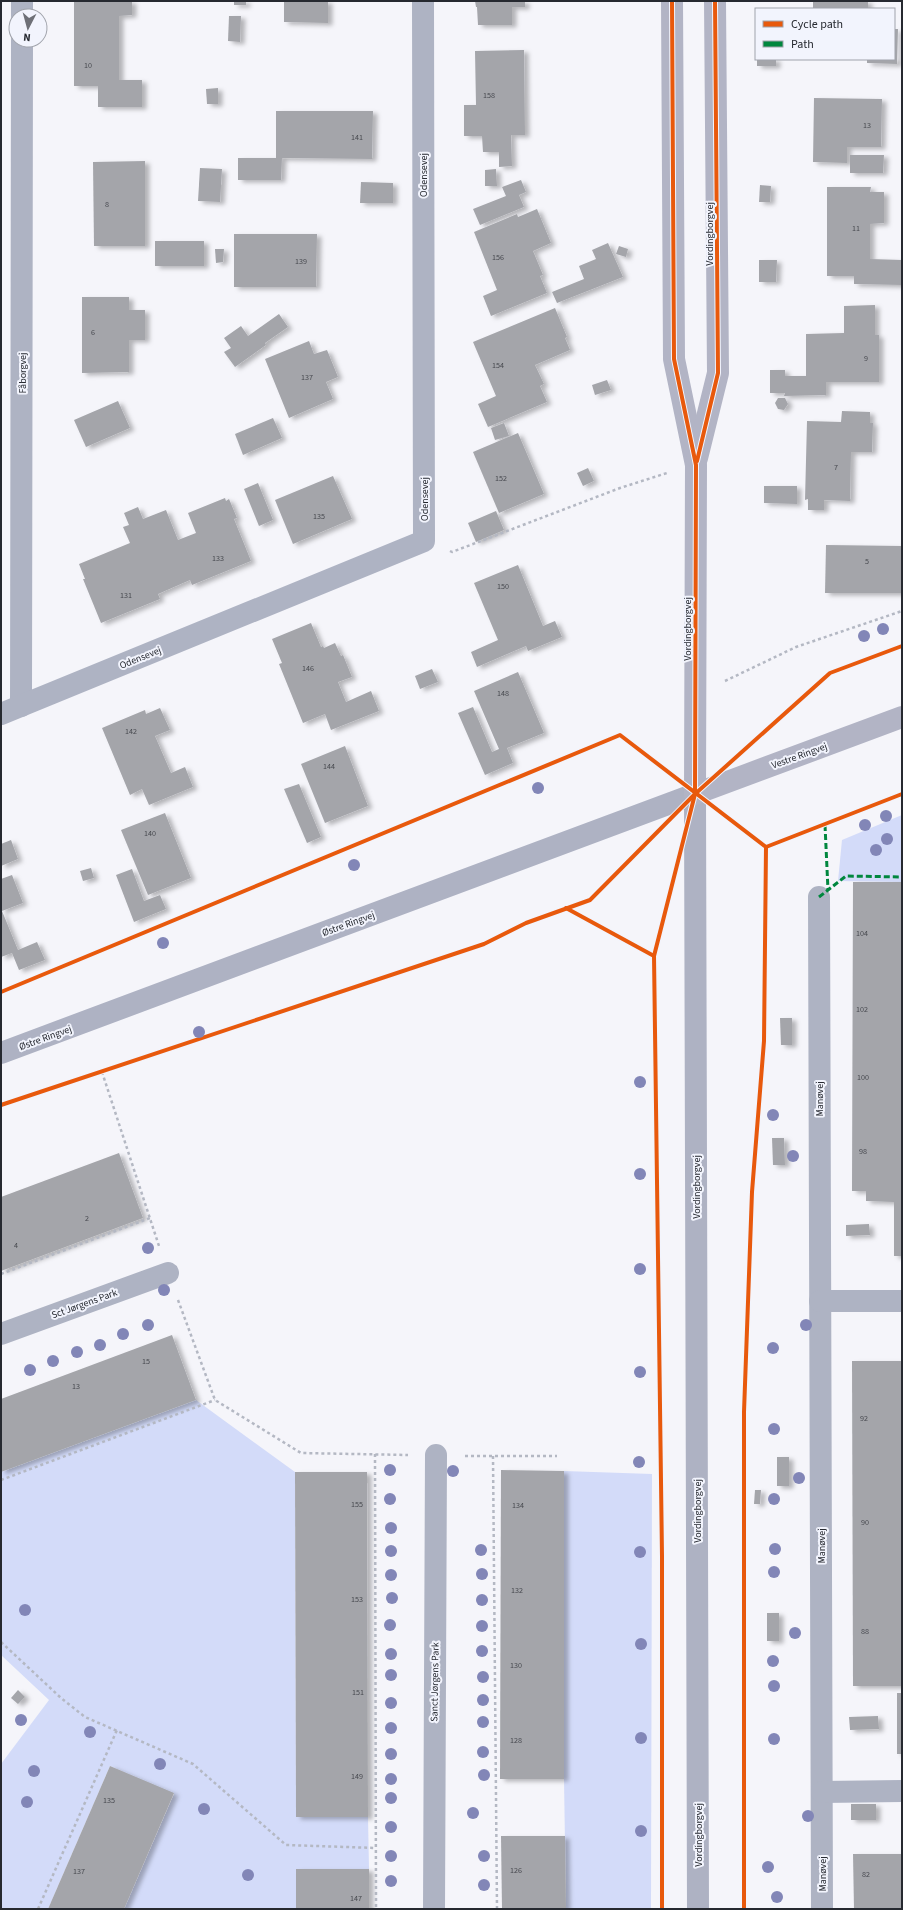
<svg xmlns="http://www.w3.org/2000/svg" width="903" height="1910" font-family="'Source Sans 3',sans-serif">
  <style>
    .green { fill: #d3dbf9 }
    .building { fill: #a4a5aa; filter: url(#shadow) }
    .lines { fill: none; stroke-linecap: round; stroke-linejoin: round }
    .path { stroke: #b4b8c3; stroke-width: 2.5; stroke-dasharray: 3 3; stroke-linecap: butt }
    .street { stroke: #aeb3c3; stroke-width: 22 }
    .secondary { stroke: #aeb2c3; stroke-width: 22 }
    .primary { stroke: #b2b4c5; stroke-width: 22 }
    .quiet { stroke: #00873e; stroke-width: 3; stroke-dasharray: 6 3; stroke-linecap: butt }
    .cycleway-casing { stroke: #f2f4fd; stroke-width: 6 }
    .cycleway { stroke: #e8590c; stroke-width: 4 }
    .tree { fill: #8286b7 }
    .labels { text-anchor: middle; stroke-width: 4; stroke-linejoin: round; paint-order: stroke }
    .number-label { font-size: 8px; fill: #46484e }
    .street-label { font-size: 10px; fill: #262930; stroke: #f2f4fd }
  </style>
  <defs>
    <filter id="shadow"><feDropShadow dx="4.5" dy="2.5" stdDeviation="2" flood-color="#0004"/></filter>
  </defs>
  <rect width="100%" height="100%" fill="#f5f5fa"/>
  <!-- green -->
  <g class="green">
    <polygon points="902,815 902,882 838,881 842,840"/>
    <polygon points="196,1400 295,1472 296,1817 368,1817 369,1869 296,1869 296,1909 124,1909 174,1794 110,1766 48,1909 1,1909 1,1764 49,1700 1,1655 1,1472"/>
    <polygon points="564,1471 652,1474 651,1909 566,1909 564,1779"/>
  </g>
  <!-- building -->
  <g class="building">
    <polygon points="74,1 132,1 132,15 119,16 119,80 142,80 142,107 98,107 98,86 74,86"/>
    <rect x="234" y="1" width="12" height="4"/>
    <polygon points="284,1 328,1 328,23 284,22"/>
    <polygon points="475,1 525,1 525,7 512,7 512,25 478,25 477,7 476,7"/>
    <rect x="813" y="1" width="55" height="8"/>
    <polygon points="229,16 241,16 240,42 228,41"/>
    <polygon points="894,29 898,29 897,64 867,63 867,59 894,59"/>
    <polygon points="524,50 525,135 511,135 512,166 499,167 499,152 483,152 482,136 464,136 464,105 476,105 475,51"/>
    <rect x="757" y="59" width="19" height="7"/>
    <polygon points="218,88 218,104 207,104 206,89"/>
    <polygon points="814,98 882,99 881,147 847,147 847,163 813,162"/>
    <polygon points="276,111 373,111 372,159 282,158 281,180 238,180 238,158 276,158"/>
    <polygon points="850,155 884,155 883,173 850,173"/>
    <polygon points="145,161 145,246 94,246 93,162"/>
    <polygon points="200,168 222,169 220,202 198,201"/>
    <polygon points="496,169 497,186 485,186 485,170"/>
    <polygon points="521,180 526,192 519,195 524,207 480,225 473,209 506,196 502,187"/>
    <polygon points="361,182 393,183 393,203 360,203"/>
    <polygon points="760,185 771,186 770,202 759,202"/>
    <polygon points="827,187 871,187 870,192 884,192 884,223 870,224 870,259 902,260 902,285 854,284 854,276 827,276"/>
    <polygon points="537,209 551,243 533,251 543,275 540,276 547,293 491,316 483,296 497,290 474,232 517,214 518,217"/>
    <polygon points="234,234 317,234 316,287 234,287"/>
    <rect x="155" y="241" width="49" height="25"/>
    <polygon points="608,243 623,277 557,303 552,292 584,279 579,266 596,259 592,250"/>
    <polygon points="619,246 628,249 626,257 616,254"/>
    <polygon points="215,249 224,249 223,262 216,263"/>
    <polygon points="759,260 777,260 776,282 759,282"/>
    <polygon points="82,297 129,297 129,310 145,310 145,340 129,340 129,372 82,373"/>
    <polygon points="875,305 875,335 879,335 879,382 826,382 826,395 784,396 785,393 770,393 770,370 785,370 785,376 806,376 806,334 844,333 844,306"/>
    <polygon points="555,308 567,337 565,338 570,350 535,365 544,384 540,386 547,402 488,427 478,404 496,396 473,342"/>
    <polygon points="279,314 288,327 265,343 266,345 235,367 224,352 231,348 224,338 241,326 248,336"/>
    <polygon points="309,341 314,354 327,350 338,377 326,382 333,399 289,418 265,359"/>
    <polygon points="607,380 611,390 595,395 592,385"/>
    <polygon points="778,398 785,398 788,404 784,410 778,409 775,403"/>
    <polygon points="118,401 130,428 86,447 74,420"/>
    <polygon points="842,411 870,412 870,423 873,423 872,452 851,452 850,501 824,500 824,510 808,510 808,499 805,500 807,421 841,422"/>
    <polygon points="273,418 282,438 243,455 235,434"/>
    <polygon points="504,423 509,436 495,440 491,428"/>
    <polygon points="518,433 544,494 499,513 473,452"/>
    <polygon points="588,468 594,481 583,486 577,473"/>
    <polygon points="333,476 352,519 293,544 275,500"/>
    <polygon points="258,483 273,520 259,526 244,489"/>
    <polygon points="764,486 797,486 797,504 764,503"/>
    <polygon points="225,498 226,501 229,499 237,518 234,519 251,561 192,585 190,580 158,594 160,599 101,623 83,579 85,579 79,564 130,543 123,527 129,525 124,513 138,507 143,519 166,510 178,540 196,533 188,513"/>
    <polygon points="496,511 504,530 476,542 468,523"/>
    <polygon points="826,545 902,546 902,593 825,593"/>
    <polygon points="518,565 543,626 555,621 562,637 528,651 526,646 477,667 471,652 498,640 474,583"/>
    <polygon points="311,623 321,647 323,646 324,648 335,643 341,656 343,655 352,677 338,682 346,702 371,691 379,711 331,730 325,714 303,723 279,664 282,663 272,639"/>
    <polygon points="432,669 438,682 420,689 415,676"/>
    <polygon points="518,672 544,733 507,748 513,763 485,775 458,713 473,707 492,752 499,749 474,691"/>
    <polygon points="160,708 170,730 155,736 171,773 185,767 193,787 149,805 142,789 130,795 102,728 145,710 146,714"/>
    <polygon points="345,746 368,806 325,823 301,764"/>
    <polygon points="299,784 321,837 307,843 284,789"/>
    <polygon points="165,813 191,878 148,895 121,830"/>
    <polygon points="11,840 18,859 1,866 1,844"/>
    <polygon points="91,868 94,878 83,881 80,871"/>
    <polygon points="132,869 144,901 160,895 166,909 134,922 116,875"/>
    <polygon points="12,875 23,903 2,911 18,950 37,942 45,960 19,970 12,953 1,957 1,879"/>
    <polygon points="853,882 902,882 902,1256 894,1256 894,1202 866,1201 866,1191 852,1191"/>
    <polygon points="780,1018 792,1018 792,1045 781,1045"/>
    <polygon points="772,1138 784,1138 785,1165 773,1165"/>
    <polygon points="119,1153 143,1218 1,1271 1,1197"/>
    <polygon points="869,1224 870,1235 846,1236 846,1225"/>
    <polygon points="172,1335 196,1400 1,1472 1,1399"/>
    <polygon points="852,1361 902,1361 902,1686 853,1686"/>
    <rect x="777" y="1457" width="12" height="29"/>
    <polygon points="501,1470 564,1471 564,1779 500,1779"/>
    <polygon points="295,1472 367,1472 368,1817 296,1817"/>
    <polygon points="755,1490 761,1490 760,1504 754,1504"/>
    <rect x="767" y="1613" width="12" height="28"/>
    <polygon points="18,1690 25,1697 18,1704 11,1698"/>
    <rect x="897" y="1693" width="5" height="61"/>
    <polygon points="878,1716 879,1729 850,1730 849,1717"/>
    <polygon points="110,1766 174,1793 124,1909 48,1909"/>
    <rect x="851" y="1804" width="25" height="16"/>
    <polygon points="501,1836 565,1836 566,1909 502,1909"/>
    <polygon points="853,1854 902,1854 902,1909 854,1909"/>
    <rect x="296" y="1869" width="73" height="40"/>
  </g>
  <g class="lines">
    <!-- path -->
    <g class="path">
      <polyline points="450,551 452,552 620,488 667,473"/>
      <polyline points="725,681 796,647 902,611"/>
      <polyline points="102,1072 159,1246"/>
      <polyline points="1,1274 150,1218"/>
      <polyline points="178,1300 215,1400 301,1453 408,1455"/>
      <polyline points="375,1454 376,1909"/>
      <polyline points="465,1456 557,1456"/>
      <polyline points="493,1456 497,1909"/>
      <polyline points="1,1480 215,1400"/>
      <polyline points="1,1642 61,1698 85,1717 193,1764 286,1845 376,1848"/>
      <polyline points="38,1909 117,1730"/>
    </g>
    <!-- street -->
    <g class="street">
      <polyline points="22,16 22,1"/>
      <polyline points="21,706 22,40"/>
      <polyline points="1,714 424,541 423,1"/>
      <polyline points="819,897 822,1909"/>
      <polyline points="820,1301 902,1301"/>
      <polyline points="1,1334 168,1273"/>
      <polyline points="822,1792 902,1791"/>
      <polyline points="434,1909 436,1455"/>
    </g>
    <!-- secondary -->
    <polyline class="secondary" points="1,1053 695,794 698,1909"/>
    <!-- primary -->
    <g class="primary">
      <polyline points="672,1 674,359 696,465 695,794 902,717"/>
      <polyline points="697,458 718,373 715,1"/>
    </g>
    <!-- quiet -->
    <g class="quiet">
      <polyline points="825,825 828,890"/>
      <polyline points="819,897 846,876 902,877"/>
    </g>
    <defs>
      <g id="cycleway">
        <polyline points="697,461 718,373 715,1"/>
        <polyline points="766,847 902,794"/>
        <polyline points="566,908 654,956"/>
        <polyline points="1,992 620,735 766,847"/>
        <polyline points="1,1105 484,944 526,923 590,900 695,794 830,673 902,646"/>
        <polyline points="662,1909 662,1556 654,956 695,794 696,465 674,359 672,1"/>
        <polyline points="744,1909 744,1412 752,1192 764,1041 766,847"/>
      </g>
    </defs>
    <!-- cycleway casing -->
    <use href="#cycleway" class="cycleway-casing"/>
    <!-- cycleway -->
    <use href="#cycleway" class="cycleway"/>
  </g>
  <!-- trees -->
  <g class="tree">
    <circle cx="883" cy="629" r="6"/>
    <circle cx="864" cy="636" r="6"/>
    <circle cx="538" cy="788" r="6"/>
    <circle cx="886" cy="816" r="6"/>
    <circle cx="865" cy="825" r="6"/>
    <circle cx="887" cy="839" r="6"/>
    <circle cx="876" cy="850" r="6"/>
    <circle cx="354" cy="865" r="6"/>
    <circle cx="163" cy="943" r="6"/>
    <circle cx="199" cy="1032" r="6"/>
    <circle cx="640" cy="1082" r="6"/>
    <circle cx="773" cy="1115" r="6"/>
    <circle cx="793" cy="1156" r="6"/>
    <circle cx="640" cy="1174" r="6"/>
    <circle cx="148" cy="1248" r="6"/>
    <circle cx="640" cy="1269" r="6"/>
    <circle cx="164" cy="1290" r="6"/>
    <circle cx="148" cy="1325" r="6"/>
    <circle cx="806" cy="1325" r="6"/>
    <circle cx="123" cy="1334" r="6"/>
    <circle cx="100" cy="1345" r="6"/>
    <circle cx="773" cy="1348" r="6"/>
    <circle cx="77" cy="1352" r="6"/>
    <circle cx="53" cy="1361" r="6"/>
    <circle cx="30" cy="1370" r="6"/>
    <circle cx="640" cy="1372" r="6"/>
    <circle cx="774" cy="1429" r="6"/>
    <circle cx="639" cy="1462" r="6"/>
    <circle cx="390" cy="1470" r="6"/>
    <circle cx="453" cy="1471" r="6"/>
    <circle cx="799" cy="1478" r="6"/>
    <circle cx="390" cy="1499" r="6"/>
    <circle cx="774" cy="1499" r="6"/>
    <circle cx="391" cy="1528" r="6"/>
    <circle cx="775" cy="1549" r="6"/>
    <circle cx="481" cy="1550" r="6"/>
    <circle cx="391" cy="1551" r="6"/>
    <circle cx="640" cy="1552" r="6"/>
    <circle cx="774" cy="1572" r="6"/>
    <circle cx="482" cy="1574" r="6"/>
    <circle cx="391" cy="1575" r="6"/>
    <circle cx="392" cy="1598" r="6"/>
    <circle cx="482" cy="1600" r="6"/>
    <circle cx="25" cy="1610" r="6"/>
    <circle cx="390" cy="1625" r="6"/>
    <circle cx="482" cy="1626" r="6"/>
    <circle cx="795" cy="1633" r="6"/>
    <circle cx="641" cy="1644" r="6"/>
    <circle cx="482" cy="1651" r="6"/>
    <circle cx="391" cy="1654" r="6"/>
    <circle cx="773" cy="1661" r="6"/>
    <circle cx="391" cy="1675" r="6"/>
    <circle cx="483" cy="1677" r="6"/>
    <circle cx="774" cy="1686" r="6"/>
    <circle cx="483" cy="1700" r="6"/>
    <circle cx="391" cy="1703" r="6"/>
    <circle cx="21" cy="1720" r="6"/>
    <circle cx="483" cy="1722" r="6"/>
    <circle cx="391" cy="1728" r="6"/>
    <circle cx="90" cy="1732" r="6"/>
    <circle cx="641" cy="1738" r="6"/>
    <circle cx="774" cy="1739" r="6"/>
    <circle cx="483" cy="1752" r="6"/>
    <circle cx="391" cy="1754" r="6"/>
    <circle cx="160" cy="1764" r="6"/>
    <circle cx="34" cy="1771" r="6"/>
    <circle cx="484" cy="1775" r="6"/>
    <circle cx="391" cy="1779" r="6"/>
    <circle cx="391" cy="1798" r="6"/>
    <circle cx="27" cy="1802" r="6"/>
    <circle cx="204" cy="1809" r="6"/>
    <circle cx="473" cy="1813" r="6"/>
    <circle cx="808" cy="1816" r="6"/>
    <circle cx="391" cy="1827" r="6"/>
    <circle cx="641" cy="1831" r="6"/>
    <circle cx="391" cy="1856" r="6"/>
    <circle cx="484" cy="1856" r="6"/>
    <circle cx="768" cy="1867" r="6"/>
    <circle cx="248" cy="1875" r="6"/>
    <circle cx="391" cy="1881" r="6"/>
    <circle cx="484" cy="1885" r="6"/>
    <circle cx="777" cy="1897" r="6"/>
  </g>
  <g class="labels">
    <!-- number labels -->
    <g class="number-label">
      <text x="88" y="68">10</text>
      <text x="489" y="98">158</text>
      <text x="867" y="128">13</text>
      <text x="357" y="140">141</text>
      <text x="107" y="207">8</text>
      <text x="856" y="231">11</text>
      <text x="498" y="260">156</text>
      <text x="301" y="264">139</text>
      <text x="93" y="335">6</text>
      <text x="866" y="361">9</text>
      <text x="498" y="368">154</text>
      <text x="307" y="380">137</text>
      <text x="836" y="470">7</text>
      <text x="501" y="481">152</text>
      <text x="319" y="519">135</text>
      <text x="218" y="561">133</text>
      <text x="867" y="564">5</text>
      <text x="503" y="589">150</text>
      <text x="126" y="598">131</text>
      <text x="308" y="671">146</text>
      <text x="503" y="696">148</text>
      <text x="131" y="734">142</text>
      <text x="329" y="769">144</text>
      <text x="150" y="836">140</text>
      <text x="862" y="936">104</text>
      <text x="862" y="1012">102</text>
      <text x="863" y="1080">100</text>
      <text x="863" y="1154">98</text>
      <text x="87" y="1221">2</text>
      <text x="16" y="1248">4</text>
      <text x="146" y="1364">15</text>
      <text x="76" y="1389">13</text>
      <text x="864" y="1421">92</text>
      <text x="357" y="1507">155</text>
      <text x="518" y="1508">134</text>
      <text x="865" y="1525">90</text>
      <text x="517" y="1593">132</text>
      <text x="357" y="1602">153</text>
      <text x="865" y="1634">88</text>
      <text x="516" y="1668">130</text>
      <text x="358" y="1695">151</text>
      <text x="516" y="1743">128</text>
      <text x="357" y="1779">149</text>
      <text x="109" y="1803">135</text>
      <text x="516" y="1873">126</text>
      <text x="79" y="1874">137</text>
      <text x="866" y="1877">82</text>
      <text x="356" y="1901">147</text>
    </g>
    <!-- street labels -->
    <g class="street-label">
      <text transform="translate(423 175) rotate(-90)" y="4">Odensevej</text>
      <text transform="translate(709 234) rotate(-90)" y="4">Vordingborgvej</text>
      <text transform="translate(22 373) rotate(-90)" y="4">Fåborgvej</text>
      <text transform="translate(424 499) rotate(-90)" y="4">Odensevej</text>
      <text transform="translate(687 629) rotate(-90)" y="4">Vordingborgvej</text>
      <text transform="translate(140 657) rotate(-22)" y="4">Odensevej</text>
      <text transform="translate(799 755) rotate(-20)" y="4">Vestre Ringvej</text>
      <text transform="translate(348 923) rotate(-20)" y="4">Østre Ringvej</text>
      <text transform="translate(45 1037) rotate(-20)" y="4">Østre Ringvej</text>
      <text transform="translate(819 1099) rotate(-90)" y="4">Manøvej</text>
      <text transform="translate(696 1187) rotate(-90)" y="4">Vordingborgvej</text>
      <text transform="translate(84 1303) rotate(-20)" y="4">Sct Jørgens Park</text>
      <text transform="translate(697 1511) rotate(-90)" y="4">Vordingborgvej</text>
      <text transform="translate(821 1546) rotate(-90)" y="4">Manøvej</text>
      <text transform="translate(434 1682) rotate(-89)" y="4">Sanct Jørgens Park</text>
      <text transform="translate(698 1835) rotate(-90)" y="4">Vordingborgvej</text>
      <text transform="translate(822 1874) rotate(-90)" y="4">Manøvej</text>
    </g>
  </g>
  <!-- border -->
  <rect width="903" height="1910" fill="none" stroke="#262930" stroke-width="4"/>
  <!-- legend -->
  <rect x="755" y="8" width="140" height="52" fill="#f2f4fd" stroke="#a0a3ab"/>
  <rect x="763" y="21" width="20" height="6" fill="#e8590c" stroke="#a0a3ab"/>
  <text x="791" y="28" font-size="12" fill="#262930">Cycle path</text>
  <rect x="763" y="41" width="20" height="6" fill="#00873e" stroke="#a0a3ab"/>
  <text x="791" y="48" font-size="12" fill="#262930">Path</text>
  <!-- north arrow -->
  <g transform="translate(28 28) rotate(186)"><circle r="19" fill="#f2f4fd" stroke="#a0a3ab"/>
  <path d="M0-3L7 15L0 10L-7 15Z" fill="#6e7077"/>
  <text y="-6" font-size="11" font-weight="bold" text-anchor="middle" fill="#262930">N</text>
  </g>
</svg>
